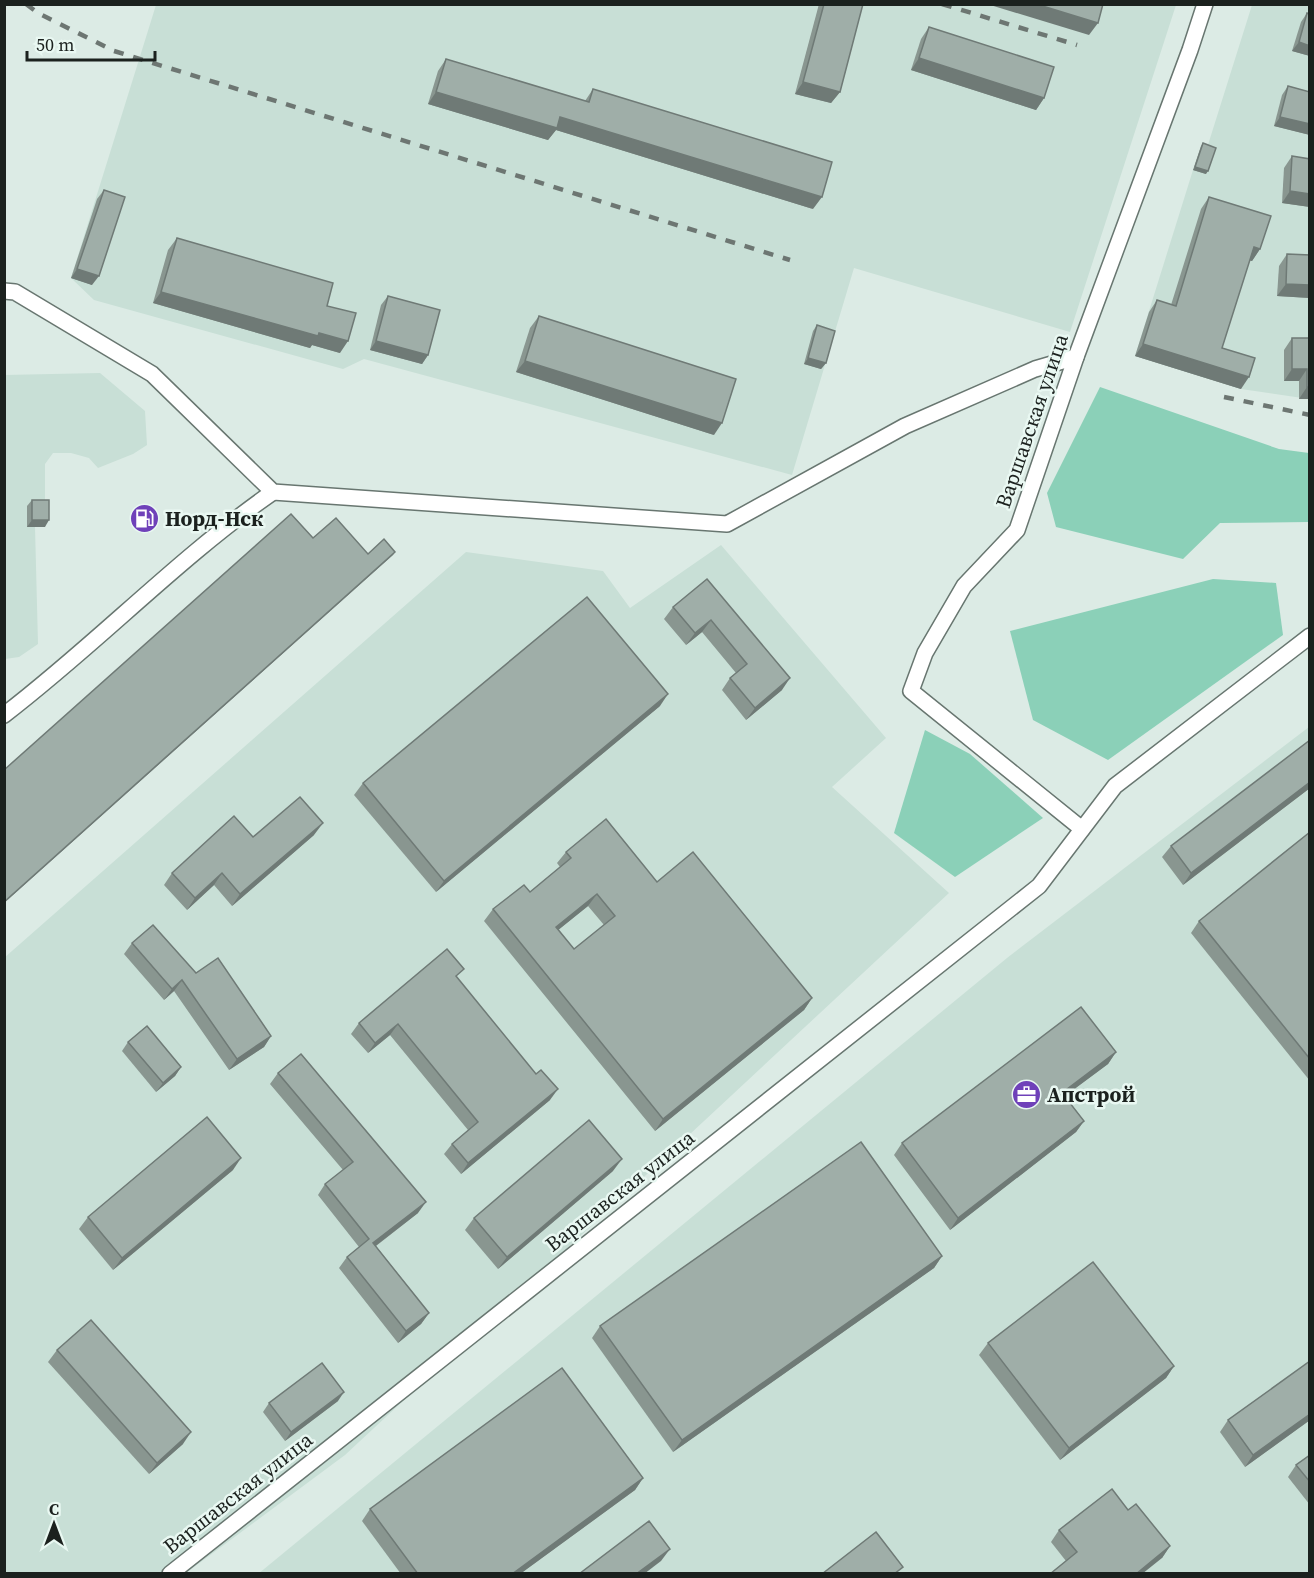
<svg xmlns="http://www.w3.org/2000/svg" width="1314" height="1578" font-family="'Source Serif 4',serif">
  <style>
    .built { fill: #c8dfd6 }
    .green { fill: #8bd0b8 }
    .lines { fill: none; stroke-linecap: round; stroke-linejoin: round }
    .minor-casing { stroke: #687670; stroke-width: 18 }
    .minor { stroke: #fff; stroke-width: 15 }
    .rail { stroke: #6d7672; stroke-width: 4.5; stroke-dasharray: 10 10; stroke-linecap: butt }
    .wall { fill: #899690; fill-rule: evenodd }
    .shaded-wall { fill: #6f7a76 }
    .building { fill: #9faea8; stroke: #6f7a76; stroke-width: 1.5; fill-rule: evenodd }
    .labels { text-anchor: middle; stroke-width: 5; stroke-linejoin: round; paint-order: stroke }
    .street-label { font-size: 21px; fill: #1b211e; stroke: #e9f8f2 }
    .poi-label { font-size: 21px; font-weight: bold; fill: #1b211e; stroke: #e9f8f2; text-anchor: start }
  </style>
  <rect width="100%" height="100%" fill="#dcebe5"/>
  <!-- built -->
  <g class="built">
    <polygon points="156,5 1176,5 1070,332 854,268 792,475 364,359 343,369 94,300 71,278"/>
    <polygon points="1252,5 1309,5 1309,399 1241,389 1135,356 1193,170 1201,146 1207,148"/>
    <polygon points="100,373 145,411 147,445 133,454 98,468 89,458 71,453 53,453 45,464 45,527 35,527 38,644 19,657 5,659 4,375"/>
    <polygon points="721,545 886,738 832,787 949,893 345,1455 186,1573 5,1573 4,958 466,552 603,571 630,608"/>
    <polygon points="1309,727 1309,1573 258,1574 1007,958"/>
  </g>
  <!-- green -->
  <g class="green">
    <polygon points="1100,387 1279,449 1309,453 1309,522 1220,523 1183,559 1056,527 1047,493"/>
    <polygon points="1213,579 1276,583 1283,635 1108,760 1033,720 1010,631"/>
    <polygon points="925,730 970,754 1043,818 955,877 894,833"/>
  </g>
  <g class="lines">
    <defs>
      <g id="minor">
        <polyline points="4,291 15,292 152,374 273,492 727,524 905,426 1035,369 1076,357"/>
        <path d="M4,715C97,644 177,559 273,492"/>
        <polyline points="1082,829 911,691 925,653 964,586 1017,530 1076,357 1190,50 1205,4"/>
        <polyline points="170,1574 1039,886 1115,786 1310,636"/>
      </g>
    </defs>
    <!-- minor casing -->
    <use href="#minor" class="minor-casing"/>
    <!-- minor -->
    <use href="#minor" class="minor"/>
    <!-- rail -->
    <g class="rail">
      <polyline points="26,4 38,13 114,51 790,260"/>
      <polyline points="942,4 1077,45"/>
      <polyline points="1224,397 1310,415"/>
    </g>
  </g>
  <!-- wall -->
  <g class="wall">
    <polygon points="819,4 863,4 840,92 831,103 795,94"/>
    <polygon points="1307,13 1310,56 1292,51 1301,22"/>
    <polygon points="929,27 1044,98 1036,110 911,70 921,39"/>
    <polygon points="446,59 585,101 593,89 813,209 556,130 548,140 428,104 438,71"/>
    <polygon points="1288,86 1310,92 1310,135 1274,126 1282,95"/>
    <polygon points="1203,143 1206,174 1193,170 1201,146"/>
    <polygon points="1292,156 1310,159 1310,207 1282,203 1284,168"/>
    <polygon points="104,190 92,285 71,278 97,199"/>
    <polygon points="1209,197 1260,249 1252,261 1249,260 1222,348 1241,389 1135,356 1149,312 1157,300 1171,305 1201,209"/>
    <polygon points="177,238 327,306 340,353 312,345 310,348 153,303 168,250"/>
    <polygon points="1287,254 1310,255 1310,298 1277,296 1279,266"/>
    <polygon points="388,296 428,355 422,364 370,350 381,305"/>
    <polygon points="539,316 714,435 516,372 530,328"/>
    <polygon points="817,325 826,363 821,369 804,364 813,331"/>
    <polygon points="1292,338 1310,338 1310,399 1299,399 1299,381 1284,381 1284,350"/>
    <polygon points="32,500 45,527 27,527 27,506"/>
    <polygon points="707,579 782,690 746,720 722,690 730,678 736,673 702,632 686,645 664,619 673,607"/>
    <polygon points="660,706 436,892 354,795 363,783"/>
    <polygon points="1310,740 1310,788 1183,885 1162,857 1171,846"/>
    <polygon points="1310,832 1310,1081 1191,933 1199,921"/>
    <polygon points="314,835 232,906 214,885 187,910 164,885 172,873 253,837"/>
    <path d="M566,852L657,882L812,998L804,1010L655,1131L484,921L493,909L530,892L560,867L557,863ZM588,906L604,925L574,949L558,930Z"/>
    <polygon points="132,943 196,973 271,1036 264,1047 229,1070 174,991 164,1000 124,954"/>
    <polygon points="457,978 550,1100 461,1174 444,1154 452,1144 468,1130 390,1035 368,1053 351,1034 359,1023"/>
    <polygon points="128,1042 181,1067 175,1076 156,1092 122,1051"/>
    <polygon points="1116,1052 1108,1064 1065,1096 1084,1121 1076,1132 950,1230 894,1155 902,1143"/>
    <polygon points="278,1073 418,1213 376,1246 429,1313 421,1324 398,1343 339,1268 347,1257 359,1247 318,1195 325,1184 343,1170 270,1084"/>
    <polygon points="233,1170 113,1270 79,1229 88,1217"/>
    <polygon points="613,1171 498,1269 465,1230 474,1218"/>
    <polygon points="942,1256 934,1268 673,1452 592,1338 600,1326"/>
    <polygon points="988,1343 1174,1366 1166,1378 1060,1460 979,1355"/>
    <polygon points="57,1350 183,1444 149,1474 48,1362"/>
    <polygon points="338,1401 285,1441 263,1412 269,1403"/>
    <polygon points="1228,1420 1310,1420 1245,1467 1220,1432"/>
    <polygon points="1310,1455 1310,1505 1288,1477 1296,1465"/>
    <polygon points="643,1478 635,1490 520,1574 401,1574 362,1521 370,1509"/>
    <polygon points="1128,1510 1170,1546 1162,1558 1066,1561 1051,1542 1059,1530"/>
  </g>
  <!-- shaded-wall -->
  <g class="shaded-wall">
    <polygon points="987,4 1036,4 1098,23 1089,35"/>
    <polygon points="1299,42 1310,46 1310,56 1292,51"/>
    <polygon points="919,58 1044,98 1036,110 911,70"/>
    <polygon points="803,82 840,92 831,103 795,94"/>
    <polygon points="436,92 560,117 822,197 813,209 556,130 548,140 428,104"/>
    <polygon points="1280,117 1310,124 1310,135 1274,126"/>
    <polygon points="1195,167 1208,171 1206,174 1193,170"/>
    <polygon points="1290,191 1310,194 1310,207 1282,203"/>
    <polygon points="1254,247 1260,249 1252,261 1245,259"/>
    <polygon points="77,269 99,276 92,285 71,278"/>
    <polygon points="1286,284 1310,285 1310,298 1277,296"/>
    <polygon points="161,292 319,333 348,341 340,353 312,345 310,348 153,303"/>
    <polygon points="376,341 428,355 422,364 370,350"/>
    <polygon points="1143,344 1249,377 1241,389 1135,356"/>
    <polygon points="808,358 826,363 821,369 804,364"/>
    <polygon points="525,361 722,423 714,435 516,372"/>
    <polygon points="1292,369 1307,369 1299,381 1284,381"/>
    <polygon points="1307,387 1310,387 1310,399 1299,399"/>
    <polygon points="32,520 49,520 45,527 27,527"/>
    <polygon points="395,552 393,555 4,903 4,902"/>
    <polygon points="711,620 702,632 686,645 695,633"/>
    <polygon points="790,678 782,690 746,720 755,708"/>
    <polygon points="668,694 660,706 436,892 444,881"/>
    <polygon points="1310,782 1310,788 1183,885 1191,873"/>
    <polygon points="323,823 314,835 232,906 240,894"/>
    <polygon points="222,873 214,885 187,910 195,898"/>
    <polygon points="597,894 588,906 547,939 556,927"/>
    <polygon points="182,980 174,991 164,1000 172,989"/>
    <polygon points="812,998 804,1010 655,1131 663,1119"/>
    <polygon points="398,1024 390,1035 368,1053 375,1043"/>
    <polygon points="271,1036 264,1047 229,1070 237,1059"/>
    <polygon points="1116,1052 1108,1064 1054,1104 1062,1093"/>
    <polygon points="181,1067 175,1076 156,1092 163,1083"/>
    <polygon points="558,1089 550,1100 461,1174 468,1163"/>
    <polygon points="1084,1121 1076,1132 950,1230 958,1218"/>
    <polygon points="241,1158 233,1170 113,1270 122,1258"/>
    <polygon points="622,1159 613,1171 498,1269 507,1257"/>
    <polygon points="426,1202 418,1213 365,1254 373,1243"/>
    <polygon points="942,1256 934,1268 673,1452 682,1440"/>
    <polygon points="429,1313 421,1324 398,1343 406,1331"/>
    <polygon points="1174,1366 1166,1378 1060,1460 1069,1448"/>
    <polygon points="344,1392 338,1401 285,1441 291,1432"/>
    <polygon points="1310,1414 1310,1420 1245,1467 1253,1455"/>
    <polygon points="191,1432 183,1444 149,1474 157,1463"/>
    <polygon points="643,1478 635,1490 520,1574 512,1574"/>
    <polygon points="1170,1546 1162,1558 1142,1574 1136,1574"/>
    <polygon points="670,1549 661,1561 644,1574 636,1574"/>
  </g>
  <!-- building -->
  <g class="building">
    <polygon points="824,4 863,4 840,92 803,82"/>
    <polygon points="1036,4 1103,4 1098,23"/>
    <polygon points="1307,13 1310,14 1310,46 1299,42"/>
    <polygon points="929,27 1054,67 1044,98 919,58"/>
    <polygon points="446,59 589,102 593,89 832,162 822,197 560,117 557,128 436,92"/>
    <polygon points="1288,86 1310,92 1310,124 1280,117"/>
    <polygon points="1203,143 1216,148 1208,171 1195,167"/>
    <polygon points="1292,156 1310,159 1310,194 1290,191"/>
    <polygon points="104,190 125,197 99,276 77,269"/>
    <polygon points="1209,197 1271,216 1260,249 1254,247 1222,348 1255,358 1249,377 1143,344 1157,300 1176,306"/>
    <polygon points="177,238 333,283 327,306 356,313 348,341 319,333 318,336 161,292"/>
    <polygon points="1287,254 1310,255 1310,285 1286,284"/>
    <polygon points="388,296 440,310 428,355 376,341"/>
    <polygon points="539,316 736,379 722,423 525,361"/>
    <polygon points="817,325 835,331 826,363 808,358"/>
    <polygon points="1292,338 1310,338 1310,387 1307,387 1307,369 1292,369"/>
    <rect x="32" y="500" width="17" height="20"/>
    <polygon points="291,514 313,538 336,518 368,554 384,539 395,552 4,902 4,770"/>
    <polygon points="707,579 790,678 755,708 730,678 747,664 711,620 695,633 673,607"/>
    <polygon points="587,597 668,694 444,881 363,783"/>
    <polygon points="1310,740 1310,782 1191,873 1171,846"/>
    <polygon points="300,797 323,823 240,894 222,873 195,898 172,873 234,816 253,837"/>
    <path d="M606,819L657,882L693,852L812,998L663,1119L493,909L524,885L530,892L571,858L566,852ZM597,894L615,916L574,949L556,927Z"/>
    <polygon points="1310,832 1310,1059 1199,921"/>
    <polygon points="153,925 196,973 218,958 271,1036 237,1059 182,980 172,989 132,943"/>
    <polygon points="447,949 464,969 456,976 536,1074 541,1070 558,1089 468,1163 452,1144 478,1122 398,1024 375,1043 359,1023"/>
    <polygon points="1081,1007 1116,1052 1062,1093 1084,1121 958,1218 902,1143"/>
    <polygon points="147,1026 181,1067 163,1083 128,1042"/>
    <polygon points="301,1054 426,1202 373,1243 429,1313 406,1331 347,1257 369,1239 325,1184 353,1162 278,1073"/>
    <polygon points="207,1117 241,1158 122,1258 88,1217"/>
    <polygon points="589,1120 622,1159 507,1257 474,1218"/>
    <polygon points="861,1142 942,1256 682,1440 600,1326"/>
    <polygon points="1093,1262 1174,1366 1069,1448 988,1343"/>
    <polygon points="91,1320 191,1432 157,1463 57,1350"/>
    <polygon points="1310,1361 1310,1414 1253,1455 1228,1420"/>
    <polygon points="322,1363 344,1392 291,1432 269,1403"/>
    <polygon points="562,1368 643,1478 512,1574 418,1574 370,1509"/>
    <polygon points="1310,1455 1310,1482 1296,1465"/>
    <polygon points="1112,1489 1128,1510 1136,1504 1170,1546 1136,1574 1050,1574 1077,1552 1059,1530"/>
    <polygon points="649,1521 670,1549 636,1574 579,1574"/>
    <polygon points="876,1532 903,1567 894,1574 822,1574"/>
  </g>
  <!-- icons -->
  <defs>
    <symbol id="fuel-disc" viewBox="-11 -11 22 22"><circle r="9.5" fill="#6f41b9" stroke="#e9f8f2"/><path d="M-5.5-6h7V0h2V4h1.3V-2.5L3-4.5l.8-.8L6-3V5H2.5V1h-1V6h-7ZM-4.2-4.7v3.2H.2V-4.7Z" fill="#fff"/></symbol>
    <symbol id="office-disc" viewBox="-11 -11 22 22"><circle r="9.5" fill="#6f41b9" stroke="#e9f8f2"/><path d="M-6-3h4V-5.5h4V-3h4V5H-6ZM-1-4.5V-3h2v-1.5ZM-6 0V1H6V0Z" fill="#fff"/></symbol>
  </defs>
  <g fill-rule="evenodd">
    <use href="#fuel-disc" x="128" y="502" width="33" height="33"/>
    <use href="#office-disc" x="1010" y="1078" width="33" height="33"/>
  </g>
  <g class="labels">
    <!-- street labels -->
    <g class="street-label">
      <text transform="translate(1032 421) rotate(-71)" y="7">Варшавская улица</text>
      <text transform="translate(620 1191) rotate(-38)" y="7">Варшавская улица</text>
      <text transform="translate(238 1493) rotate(-38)" y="7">Варшавская улица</text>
    </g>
    <!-- poi labels -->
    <g class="poi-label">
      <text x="165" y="526">Норд-Нск</text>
      <text x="1047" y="1102">Апстрой</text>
    </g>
  </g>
  <!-- border -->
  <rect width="1314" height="1578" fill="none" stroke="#1b211e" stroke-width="12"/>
  <!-- north arrow -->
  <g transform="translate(54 1524)" stroke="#e9f8f2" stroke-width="4.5" paint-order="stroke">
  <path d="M0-4.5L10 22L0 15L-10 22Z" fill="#1b211e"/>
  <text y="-9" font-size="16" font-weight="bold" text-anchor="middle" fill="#1b211e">С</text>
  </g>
  <!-- scale -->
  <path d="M27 51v9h128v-9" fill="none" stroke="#1b211e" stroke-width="3"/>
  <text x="36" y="51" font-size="18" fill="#1b211e" stroke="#e9f8f2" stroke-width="4.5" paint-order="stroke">50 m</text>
</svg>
